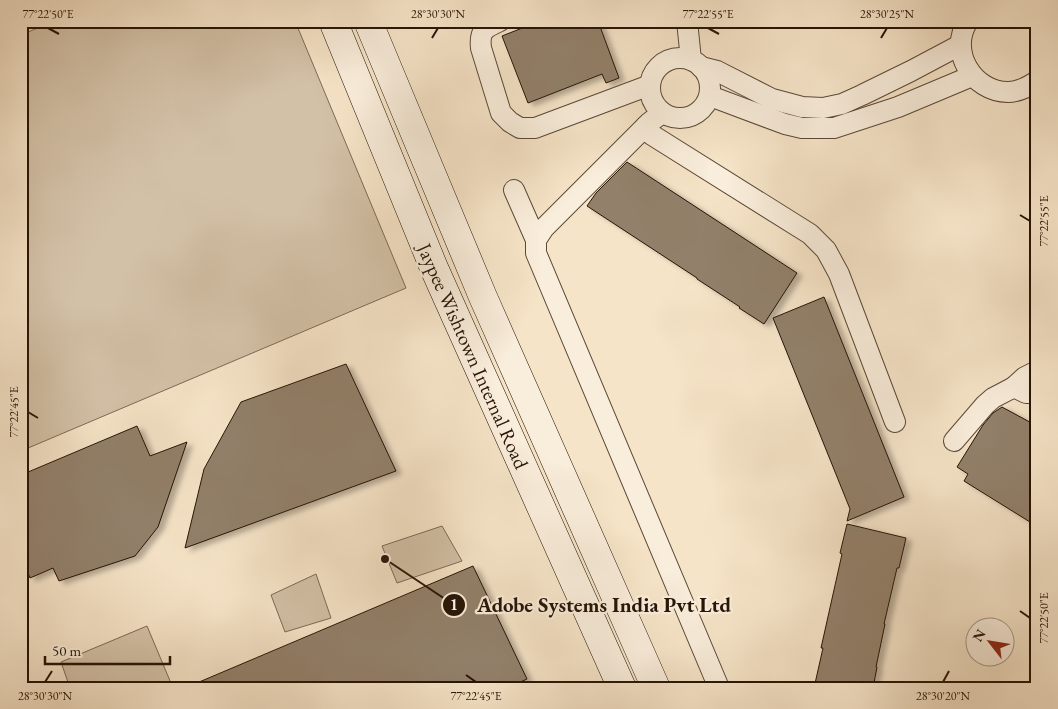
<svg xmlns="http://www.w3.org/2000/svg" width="1058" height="709" font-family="'EB Garamond',serif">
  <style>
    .green { fill: #d3c1a7; stroke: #7c6a56 }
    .building { fill: #92806a; stroke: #261405; filter: url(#shadow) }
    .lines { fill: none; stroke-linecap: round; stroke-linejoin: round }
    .street-casing { stroke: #5a4836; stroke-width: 22 }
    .secondary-casing { stroke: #261405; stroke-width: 29 }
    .street { stroke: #f9eddb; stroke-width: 20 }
    .secondary { stroke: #f9eddb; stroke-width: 28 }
    .ticks { fill: none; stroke: #261405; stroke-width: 2 }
    .labels { text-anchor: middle; stroke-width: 4.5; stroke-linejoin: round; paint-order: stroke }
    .street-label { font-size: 20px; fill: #261405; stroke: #f9eddb }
    .leader { fill: none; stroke: #261405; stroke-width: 2 }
    .callout-dot { fill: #261405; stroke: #f9eddb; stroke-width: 2 }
    .mark-label { font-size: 15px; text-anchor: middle; font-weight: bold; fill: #fff }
    .callout-label { font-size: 21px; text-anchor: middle; font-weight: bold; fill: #261405; stroke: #f9eddb; stroke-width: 4.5; stroke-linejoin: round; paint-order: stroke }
    .neatline { fill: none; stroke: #261405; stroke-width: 2 }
    .ticks-label { font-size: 12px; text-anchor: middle; fill: #261405 }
  </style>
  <defs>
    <filter id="shadow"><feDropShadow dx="5.5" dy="3" stdDeviation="2.5" flood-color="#0004"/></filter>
  </defs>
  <rect width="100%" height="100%" fill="#f6e4c8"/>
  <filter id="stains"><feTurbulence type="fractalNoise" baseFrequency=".004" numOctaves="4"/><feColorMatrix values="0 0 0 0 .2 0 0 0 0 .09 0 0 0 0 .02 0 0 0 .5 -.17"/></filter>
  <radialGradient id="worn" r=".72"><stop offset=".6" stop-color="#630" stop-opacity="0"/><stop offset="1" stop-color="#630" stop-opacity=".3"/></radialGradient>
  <!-- green -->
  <g class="green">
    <polygon points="54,21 295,21 406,288 21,451 21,35"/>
    <polygon points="442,526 462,561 397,583 382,546"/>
    <polygon points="316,574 331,618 285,632 271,595"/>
    <polygon points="147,626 173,688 70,688 61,662"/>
  </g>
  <!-- building -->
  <g class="building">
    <polygon points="540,21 598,21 619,78 606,83 602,74 528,103 502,36"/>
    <polygon points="627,162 797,273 764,324 739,308 740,307 697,279 697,278 587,206 596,193"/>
    <polygon points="824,297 904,497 847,521 850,509 773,318"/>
    <polygon points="346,364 396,471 185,548 204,469 241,402"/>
    <polygon points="1002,407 1037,426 1037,513 1030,522 964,481 968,474 957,467 983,425 993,413"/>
    <polygon points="137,426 150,456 187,442 158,527 135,556 59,581 53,568 30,578 21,555 21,551 28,548 21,531 21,475"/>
    <polygon points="847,524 906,538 899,568 897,568 884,624 885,624 876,667 877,667 873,688 814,688 823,648 821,648 842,554 840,553"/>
    <polygon points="473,566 527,679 507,688 185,688"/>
  </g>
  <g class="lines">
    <defs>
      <g id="street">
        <path d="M500,21C485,28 479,30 481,48L501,113L510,122L520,128H535L650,85"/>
        <polyline points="687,21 691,60"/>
        <path d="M968,21C948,51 973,92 1008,92C1019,92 1028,87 1037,81"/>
        <circle cx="680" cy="88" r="30"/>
        <polyline points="701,67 717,71 772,99 802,107 823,108 842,104 862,95 911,71 960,45"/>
        <polyline points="710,96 785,124 802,128 834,128 898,107 972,76"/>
        <polyline points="662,113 649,123 646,126 647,131 652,135 810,234 826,250 839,274 895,422"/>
        <polyline points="646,126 544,228 536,240 536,253 719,688"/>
        <polyline points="514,190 536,240"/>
        <polyline points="1014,387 1026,393 1037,393"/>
        <polyline points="954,441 985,405 993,398 1014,387 1025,377 1037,371"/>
      </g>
      <g id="secondary">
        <polyline points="333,21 434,268 622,688"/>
        <polyline points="368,21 483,297 656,688"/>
      </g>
    </defs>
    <!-- street casing -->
    <use href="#street" class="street-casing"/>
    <!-- secondary casing -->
    <use href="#secondary" class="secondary-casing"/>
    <!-- street -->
    <use href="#street" class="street"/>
    <!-- secondary -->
    <use href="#secondary" class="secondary"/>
  </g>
  <!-- ticks -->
  <path class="ticks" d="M48,28L59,34M708,28L719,34M432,38L438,28M881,38L887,28M1020,215L1030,221M28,412L38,418M1020,611L1030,618M466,675L476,682M45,682L52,671M943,682L949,671"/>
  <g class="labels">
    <!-- street labels -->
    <g class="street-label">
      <text transform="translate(473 356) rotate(66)" y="7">Jaypee Wishtown Internal Road</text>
    </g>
  </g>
  <!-- callouts -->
  <path class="leader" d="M385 559L454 605"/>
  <g class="callout-dot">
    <circle cx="385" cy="559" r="5"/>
    <circle cx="454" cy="605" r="12"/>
  </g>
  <g class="mark-label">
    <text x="454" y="610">1</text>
  </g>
  <g class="callout-label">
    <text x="604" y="612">Adobe Systems India Pvt Ltd</text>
  </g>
  <!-- margin -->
  <rect width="1058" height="709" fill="none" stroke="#f6e4c8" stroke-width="55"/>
  <!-- north arrow -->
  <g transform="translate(990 642) rotate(301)"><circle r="24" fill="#f9eddb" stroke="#a59685"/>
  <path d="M0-4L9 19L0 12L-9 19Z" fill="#8f2418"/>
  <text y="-8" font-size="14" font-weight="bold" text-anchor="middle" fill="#261405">N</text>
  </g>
  <!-- scale -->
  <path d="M45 656v8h125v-8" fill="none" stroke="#261405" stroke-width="2.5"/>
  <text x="52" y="656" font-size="15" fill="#261405" stroke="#f9eddb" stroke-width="4" paint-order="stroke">50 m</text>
  <rect x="28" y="28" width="1002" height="654" class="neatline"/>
  <g class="ticks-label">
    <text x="48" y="18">77°22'50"E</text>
    <text x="438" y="18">28°30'30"N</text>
    <text x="708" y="18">77°22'55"E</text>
    <text x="887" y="18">28°30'25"N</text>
    <text transform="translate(1044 221) rotate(-90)" y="4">77°22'55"E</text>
    <text transform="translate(14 412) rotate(-90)" y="4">77°22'45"E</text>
    <text transform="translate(1044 618) rotate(-90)" y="4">77°22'50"E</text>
    <text x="45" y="700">28°30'30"N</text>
    <text x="476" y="700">77°22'45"E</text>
    <text x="943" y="700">28°30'20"N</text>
  </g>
  <rect width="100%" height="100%" filter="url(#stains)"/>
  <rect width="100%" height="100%" fill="url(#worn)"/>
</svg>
